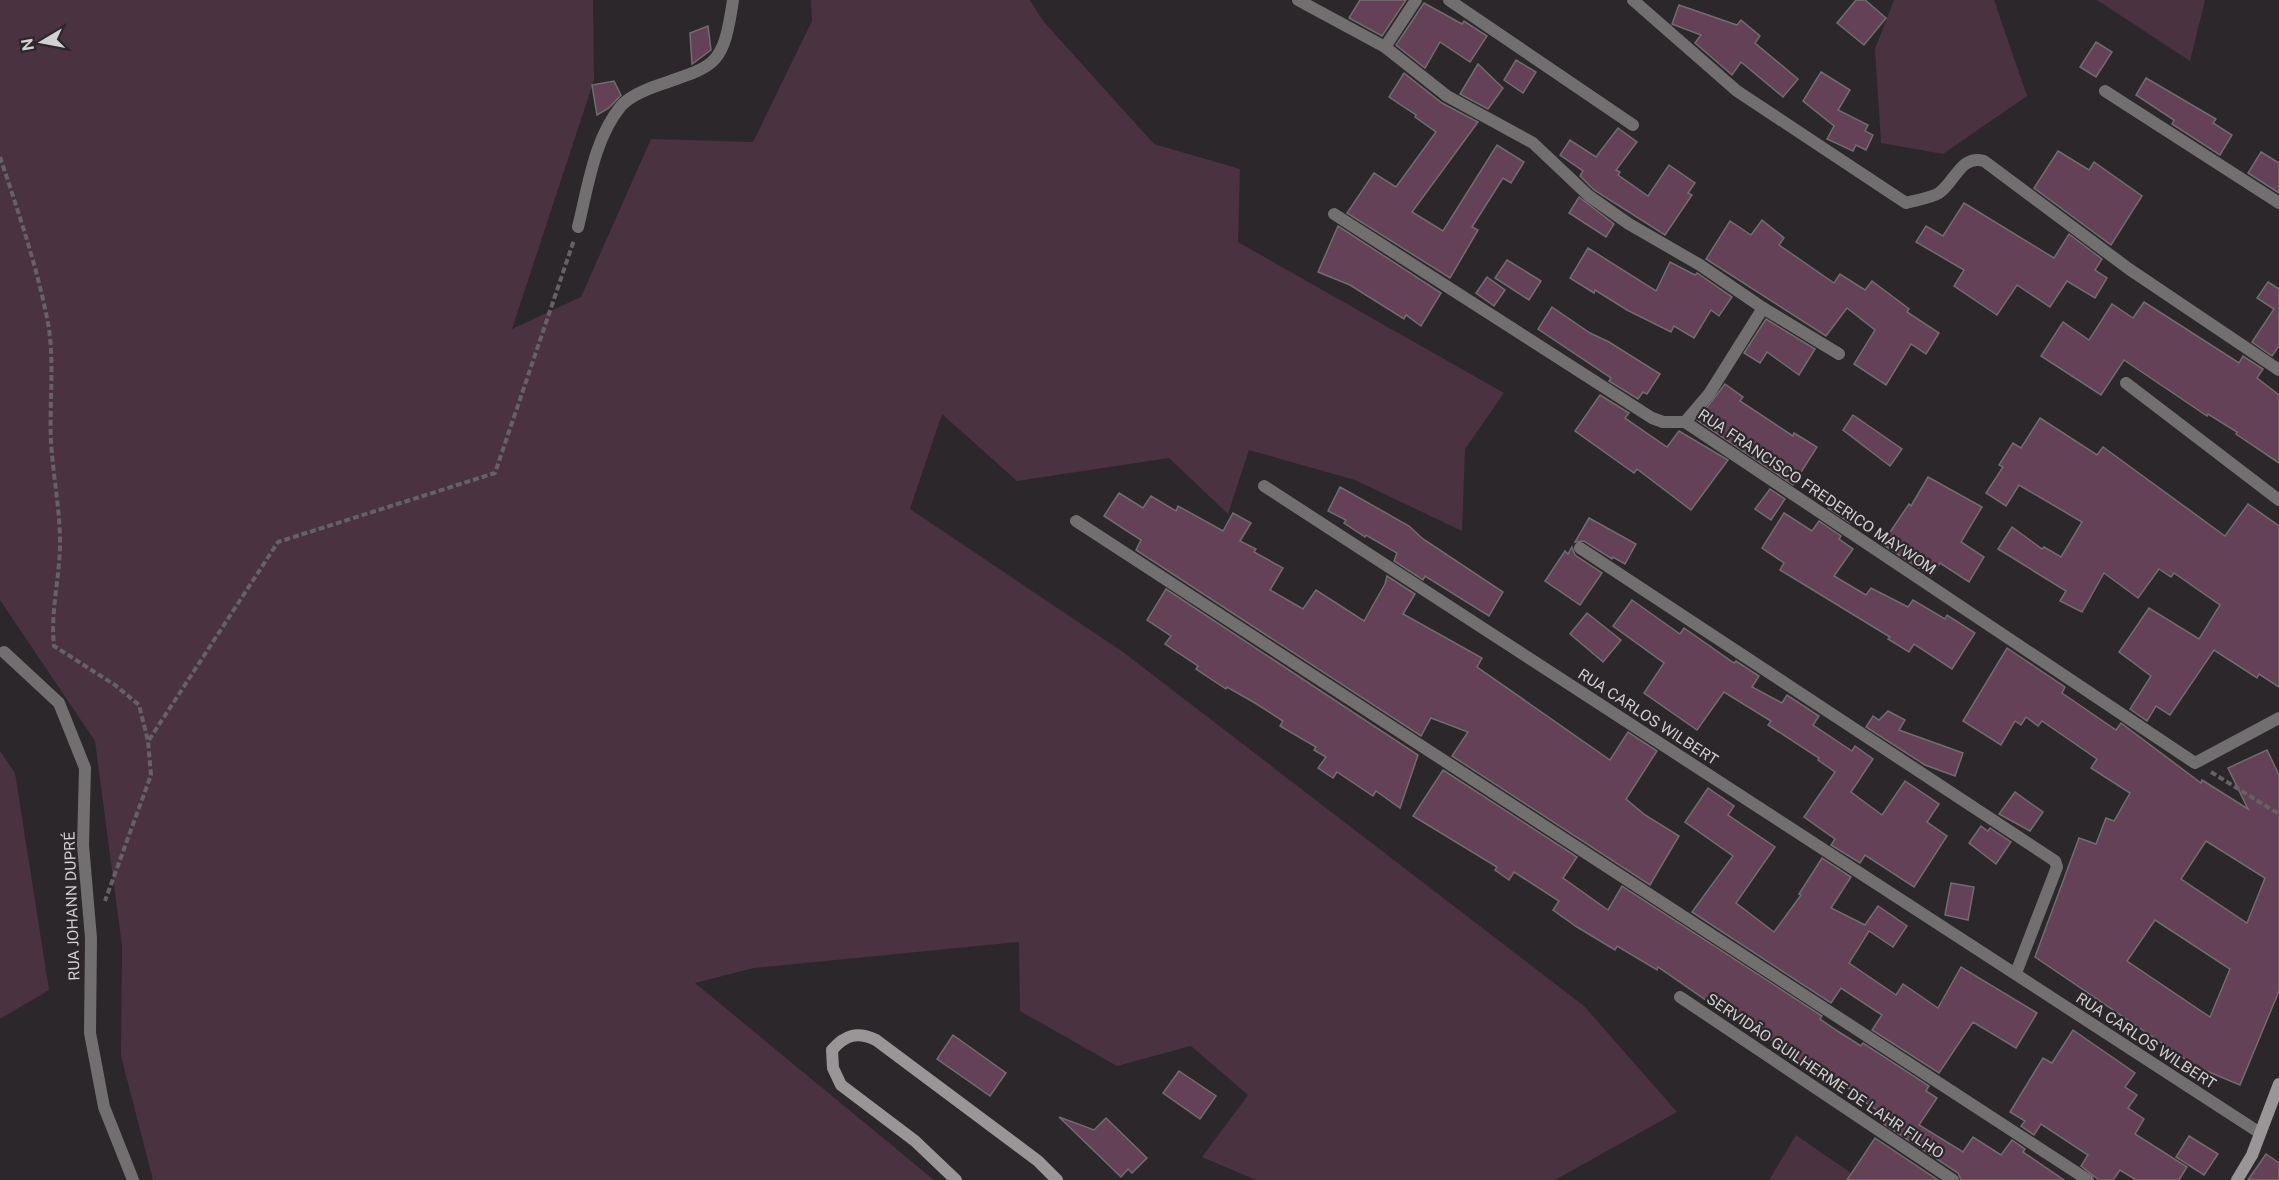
<svg xmlns="http://www.w3.org/2000/svg" width="2279" height="1180" font-family="'Public Sans',sans-serif">
  <style>
    .green { fill: #4a3241 }
    .building { fill: #644157; stroke: #716c6f; stroke-width: 1.5; fill-rule: evenodd }
    .lines { fill: none; stroke-linecap: round; stroke-linejoin: round }
    .path { stroke: #656164; stroke-width: 4; stroke-dasharray: 6 3; stroke-linecap: butt }
    .street { stroke: #716f70; stroke-width: 12 }
    .secondary { stroke: #9a9698; stroke-width: 12 }
    .labels { text-anchor: middle; stroke-width: 4.5; stroke-linejoin: round; paint-order: stroke }
    .street-label { font-size: 15px; fill: #d3d0d2; stroke: #2c272a }
  </style>
  <rect width="100%" height="100%" fill="#2c272a"/>
  <!-- green -->
  <g class="green">
    <polygon points="0,0 593,0 594,80 512,329 581,297 651,139 753,142 812,21 811,0 1030,0 1043,21 1154,144 1240,169 1238,242 1504,393 1465,449 1462,531 1355,480 1249,450 1228,514 1169,458 1017,481 942,414 910,509 1123,652 1584,1006 1677,1112 1555,1180 1256,1180 1202,1157 1248,1095 1191,1046 1117,1066 1020,1011 1019,942 754,968 695,983 934,1180 153,1180 121,1056 122,946 95,741 0,600"/>
    <polygon points="1894,0 1994,0 2027,96 1943,154 1881,143 1875,49"/>
    <polygon points="2097,0 2205,0 2190,61"/>
    <polygon points="0,751 15,773 49,990 0,1019"/>
    <polygon points="1796,1135 1861,1180 1769,1180"/>
  </g>
  <!-- building -->
  <g class="building">
    <polygon points="1360,0 1406,0 1382,36 1349,18"/>
    <polygon points="1856,0 1865,0 1886,18 1864,45 1837,23"/>
    <polygon points="1424,3 1462,24 1464,21 1487,36 1470,62 1440,42 1425,68 1396,45"/>
    <polygon points="1679,5 1737,25 1741,20 1760,36 1755,43 1798,79 1783,97 1741,62 1732,75 1695,43 1701,35 1672,24"/>
    <polygon points="708,26 711,50 692,64 690,33"/>
    <polygon points="2096,42 2112,52 2096,77 2080,67"/>
    <polygon points="1516,60 1536,72 1523,93 1504,80"/>
    <polygon points="1478,64 1503,88 1488,109 1460,94"/>
    <polygon points="1821,72 1850,90 1838,110 1868,125 1865,131 1873,135 1866,150 1856,145 1853,151 1827,139 1834,126 1803,101"/>
    <polygon points="1404,73 1442,103 1478,122 1412,212 1443,231 1497,145 1524,162 1511,183 1503,178 1472,227 1478,230 1450,278 1347,213 1374,173 1396,187 1436,132 1415,117 1416,115 1389,97"/>
    <polygon points="2146,78 2216,119 2213,123 2232,135 2220,155 2172,124 2174,120 2136,95"/>
    <polygon points="614,81 621,95 609,108 597,115 592,85"/>
    <polygon points="1618,128 1637,142 1616,170 1620,172 1618,175 1648,196 1669,165 1695,183 1688,193 1692,195 1665,235 1594,190 1580,176 1583,171 1560,155 1570,140 1596,157"/>
    <polygon points="2058,151 2089,170 2094,162 2142,196 2111,245 2034,188"/>
    <polygon points="2261,152 2279,163 2279,193 2248,173"/>
    <polygon points="1579,197 1614,224 1606,237 1569,213"/>
    <polygon points="1964,203 2054,258 2069,234 2102,259 2095,270 2107,278 2095,298 2067,281 2050,307 2017,285 1997,315 1954,286 1964,270 1916,242 1926,226 1943,236"/>
    <polygon points="1762,220 1784,238 1779,245 1834,283 1840,274 1865,290 1872,281 1909,309 1907,312 1939,333 1926,354 1911,344 1886,385 1854,364 1875,330 1847,308 1826,336 1706,259 1730,221 1751,235"/>
    <polygon points="1338,226 1441,293 1421,326 1406,315 1404,319 1350,285 1318,272"/>
    <polygon points="1588,248 1656,291 1670,262 1695,275 1697,273 1732,297 1719,316 1711,310 1694,338 1674,326 1671,332 1627,310 1595,290 1594,293 1570,278"/>
    <polygon points="1507,260 1541,281 1529,300 1495,278"/>
    <polygon points="1487,277 1505,290 1494,306 1476,293"/>
    <polygon points="2268,282 2279,289 2279,346 2272,356 2252,342 2274,309 2257,298"/>
    <polygon points="2144,302 2239,363 2243,356 2263,369 2257,378 2279,395 2279,463 2236,434 2237,432 2208,414 2207,416 2124,360 2101,395 2041,356 2063,322 2089,340 2112,304 2133,318"/>
    <polygon points="1552,307 1590,333 1609,342 1660,374 1647,394 1643,392 1638,399 1609,381 1611,378 1538,329"/>
    <polygon points="1766,319 1815,349 1799,375 1767,352 1760,363 1744,353"/>
    <polygon points="1725,384 1743,397 1740,401 1793,436 1794,433 1817,447 1793,485 1697,420"/>
    <polygon points="1600,395 1629,413 1625,418 1667,447 1679,431 1728,460 1691,510 1637,469 1634,473 1575,431"/>
    <polygon points="1853,415 1902,449 1890,466 1843,430"/>
    <polygon points="2040,418 2097,455 2103,447 2225,536 2248,504 2279,526 2279,687 2259,674 2257,678 2214,650 2170,715 2156,706 2147,721 2130,709 2151,676 2119,652 2149,608 2199,639 2220,605 2174,573 2171,577 2159,569 2138,598 2104,573 2082,612 2060,601 2066,591 1998,549 2012,527 2042,549 2044,547 2061,557 2082,522 2019,485 2006,506 1986,493 2003,467 1999,465 2013,443 2021,448"/>
    <polygon points="1928,477 1982,507 1961,542 1984,557 1969,582 1940,563 1931,576 1882,544 1909,504 1911,506"/>
    <polygon points="1340,487 1409,526 1423,539 1503,592 1489,616 1425,576 1423,580 1394,561 1397,553 1366,535 1365,537 1344,523 1346,520 1328,511"/>
    <polygon points="1770,489 1785,499 1771,520 1755,509"/>
    <polygon points="1119,493 1143,508 1151,496 1176,511 1178,506 1223,531 1233,513 1251,523 1240,541 1256,549 1254,552 1283,568 1270,590 1303,609 1316,590 1364,621 1385,584 1387,576 1415,594 1403,614 1482,658 1477,667 1610,760 1628,732 1657,751 1626,799 1645,815 1679,836 1650,885 1452,756 1468,732 1431,718 1421,736 1136,550 1141,540 1104,516"/>
    <polygon points="1835,497 1857,512 1850,523 1828,508"/>
    <polygon points="1784,513 1812,531 1819,521 1841,536 1839,539 1853,549 1834,576 1866,595 1871,588 1908,607 1913,600 1945,619 1947,615 1975,633 1952,669 1914,644 1909,652 1888,639 1890,637 1780,570 1784,563 1762,548"/>
    <polygon points="1589,518 1636,544 1625,564 1613,557 1612,559 1584,541 1575,542"/>
    <polygon points="1572,547 1575,555 1602,573 1580,605 1545,581 1565,551 1568,554"/>
    <polygon points="1166,589 1418,755 1400,808 1376,791 1373,796 1337,772 1333,778 1318,768 1326,757 1314,750 1316,747 1280,726 1283,721 1255,703 1227,687 1226,689 1196,669 1198,666 1165,644 1171,636 1147,620"/>
    <polygon points="1632,600 1680,634 1684,628 1734,663 1736,661 1759,676 1752,687 1782,703 1787,695 1819,716 1813,725 1852,751 1855,746 1873,759 1851,792 1882,815 1905,781 1939,804 1927,822 1947,836 1914,887 1865,855 1860,863 1831,845 1835,839 1804,817 1835,772 1818,760 1819,758 1768,725 1771,721 1724,692 1697,730 1644,693 1664,663 1613,626"/>
    <polygon points="1587,613 1621,640 1603,662 1570,634"/>
    <path d="M2007,648L2065,687L2062,693L2116,730L2121,723L2201,783L2202,780L2248,809L2228,768L2267,750L2279,775V991L2240,1085L2197,1067L2035,957L2079,838L2096,844L2106,818L2114,821L2130,793L2091,768L2097,759L2042,721L2038,726L2026,717L2021,725L2015,721L2001,745L1963,721ZM2206,841L2265,878L2247,923L2181,879ZM2155,920L2230,969L2210,1017L2127,961Z"/>
    <polygon points="1888,711 1905,720 1899,730 1963,753 1955,776 1925,765 1866,727 1873,716 1879,720"/>
    <polygon points="1443,770 1577,857 1563,878 1608,910 1622,886 1822,1016 1820,1019 1839,1032 1861,1046 1863,1043 1929,1086 1926,1091 1937,1098 1919,1125 1963,1152 1973,1137 2001,1155 2012,1140 2025,1149 2023,1152 2064,1180 1961,1180 1958,1173 1884,1124 1889,1118 1851,1093 1853,1091 1813,1066 1811,1069 1789,1055 1791,1052 1713,1005 1658,967 1657,970 1617,946 1615,950 1577,927 1553,910 1559,901 1514,872 1509,880 1495,870 1497,867 1413,816"/>
    <polygon points="1708,788 1734,806 1728,815 1775,847 1736,903 1774,932 1801,895 1799,894 1822,858 1851,877 1831,908 1865,925 1878,906 1907,926 1893,947 1869,931 1849,963 1896,995 1903,984 1938,1008 1961,967 2037,1013 2016,1048 1973,1022 1939,1073 1872,1030 1882,1015 1841,988 1831,1003 1692,912 1733,856 1685,822"/>
    <polygon points="2015,792 2043,812 2030,831 1999,814"/>
    <polygon points="1981,826 1988,831 1990,828 2011,842 1996,864 1969,843"/>
    <polygon points="1951,883 1974,887 1968,920 1945,915"/>
    <polygon points="2073,1030 2135,1073 2125,1087 2137,1095 2128,1108 2144,1119 2135,1134 2187,1167 2179,1180 2136,1180 2120,1170 2113,1180 2099,1180 2081,1166 2088,1155 2041,1124 2034,1135 2021,1126 2025,1121 2010,1112 2043,1058 2052,1063"/>
    <polygon points="953,1035 1006,1073 990,1096 937,1059"/>
    <polygon points="1179,1071 1216,1096 1200,1119 1163,1093"/>
    <polygon points="1059,1117 1094,1130 1106,1118 1147,1158 1132,1173 1128,1169 1121,1177"/>
    <polygon points="2189,1136 2218,1154 2204,1175 2176,1157"/>
    <polygon points="1875,1138 1938,1180 1847,1180"/>
    <polygon points="2266,1154 2279,1163 2279,1180 2248,1180"/>
  </g>
  <g class="lines">
    <!-- path -->
    <g class="path">
      <path d="M0,157C18,211 37,266 48,323C55,363 49,402 51,442C53,473 59,505 60,537C61,574 50,609 54,646L115,685L139,705L148,741L151,775L105,901"/>
      <polyline points="149,740 278,542 495,473 574,240"/>
      <polyline points="2211,772 2279,814"/>
    </g>
    <!-- street -->
    <g class="street">
      <polyline points="1298,0 1385,47 1447,96 1533,143 1589,196 1629,224 1700,265 1763,308 1839,354"/>
      <polyline points="1449,0 1633,125"/>
      <path d="M1633,0L1737,91L1906,203C1916,200 1931,198 1939,193C1955,182 1961,154 1984,161L2129,269L2279,370"/>
      <polyline points="1385,47 1416,0"/>
      <polyline points="2105,91 2279,203"/>
      <polyline points="1334,214 1652,418 1663,422 1685,422 2195,763 2279,718"/>
      <path d="M578,227C588,187 594,139 621,106C629,97 645,90 656,86C717,65 723,67 733,0"/>
      <polyline points="2126,383 2279,500"/>
      <polyline points="1685,422 1709,394 1763,308"/>
      <polyline points="1264,486 2260,1133"/>
      <polyline points="1076,521 2088,1180"/>
      <polyline points="1580,548 2055,861 2057,867 2016,973"/>
      <polyline points="4,652 59,703 85,768 83,845 91,938 90,1033 104,1107 133,1180"/>
      <polyline points="1680,997 1953,1180"/>
    </g>
    <!-- secondary -->
    <g class="secondary">
      <path d="M956,1180L915,1141L841,1085L833,1068L832,1050C845,1035 857,1031 876,1040L1038,1161L1057,1180"/>
      <polyline points="2237,1180 2252,1155 2279,1084"/>
    </g>
  </g>
  <g class="labels">
    <!-- street labels -->
    <g class="street-label">
      <text transform="translate(1817 492) rotate(34)" y="5">RUA FRANCISCO FREDERICO MAYWOM</text>
      <text transform="translate(1648 717) rotate(33)" y="5">RUA CARLOS WILBERT</text>
      <text transform="translate(72 906) rotate(-92)" y="5">RUA JOHANN DUPRÉ</text>
      <text transform="translate(2146 1041) rotate(33)" y="5">RUA CARLOS WILBERT</text>
      <text transform="translate(1825 1076) rotate(34)" y="5">SERVIDÃO GUILHERME DE LAHR FILHO</text>
    </g>
  </g>
  <!-- north arrow -->
  <g transform="translate(42 42) rotate(260)" stroke="#2c272a" stroke-width="4.5" paint-order="stroke">
  <path d="M0-4.5L10 22L0 15L-10 22Z" fill="#d3d0d2"/>
  <text y="-9" font-size="16" font-weight="bold" text-anchor="middle" fill="#d3d0d2">N</text>
  </g>
</svg>
